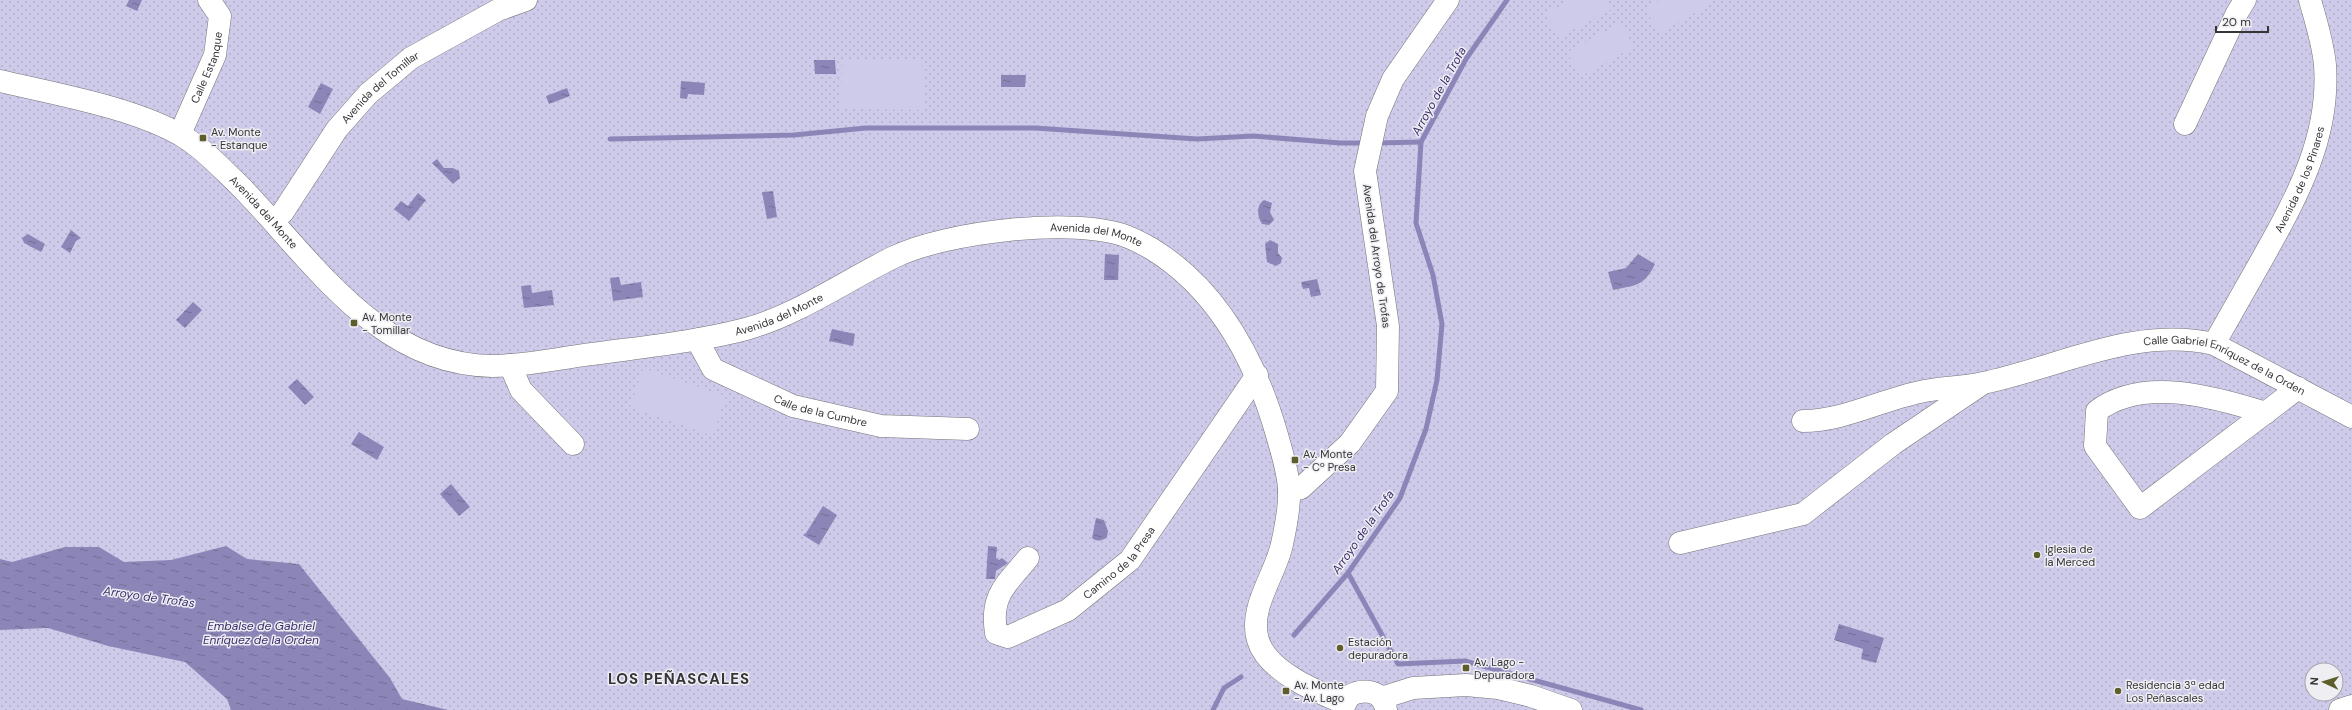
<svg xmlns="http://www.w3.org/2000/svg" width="2352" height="710" font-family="'DM Sans',sans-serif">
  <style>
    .park { fill: url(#park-dots); fill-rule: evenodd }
    .pitch { fill: #cdcaea }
    .water { fill: url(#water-ripples) }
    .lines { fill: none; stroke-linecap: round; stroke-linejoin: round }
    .stream { stroke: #8c86b8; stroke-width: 5 }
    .minor-casing { stroke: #747377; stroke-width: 23 }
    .minor { stroke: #fff; stroke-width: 22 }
    .poi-dot { fill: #5d5e2b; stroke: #eeeef3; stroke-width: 1.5 }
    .labels { text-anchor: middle; stroke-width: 3; stroke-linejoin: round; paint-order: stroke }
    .street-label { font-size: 11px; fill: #353537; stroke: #eeeef3 }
    .poi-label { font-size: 11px; fill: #353537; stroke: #eeeef3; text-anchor: start }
    .water-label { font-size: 12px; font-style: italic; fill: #3c2e6d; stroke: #eeeef3 }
    .district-label { font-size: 15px; font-weight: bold; letter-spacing: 1px; fill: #353537; stroke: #eeeef3 }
  </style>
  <defs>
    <pattern id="park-dots" width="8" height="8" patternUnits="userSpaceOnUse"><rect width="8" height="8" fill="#cdcaea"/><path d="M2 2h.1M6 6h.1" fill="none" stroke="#b1aec9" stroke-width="1.8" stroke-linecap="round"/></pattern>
    <pattern id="water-ripples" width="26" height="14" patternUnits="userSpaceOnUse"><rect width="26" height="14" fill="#8c86b8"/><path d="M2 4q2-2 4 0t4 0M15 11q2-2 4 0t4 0" fill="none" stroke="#736e96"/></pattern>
  </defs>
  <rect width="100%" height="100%" fill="#e1e1e5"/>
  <!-- park -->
  <path class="park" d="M0,0H2352V710H0ZM2312,670H2336V694H2312Z"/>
  <!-- pitch -->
  <g class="pitch">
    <polygon points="1571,0 1607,0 1612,9 1558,38 1545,14"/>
    <polygon points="1661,0 1711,0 1713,3 1659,33 1645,9"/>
    <polygon points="1621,23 1634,47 1580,77 1567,52"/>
    <polygon points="842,59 922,61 925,110 841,109"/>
    <polygon points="643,368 726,396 713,436 630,407"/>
  </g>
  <!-- water -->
  <g class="water">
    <polygon points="129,0 142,0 137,11 126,6"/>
    <polygon points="814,60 835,60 836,74 815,74"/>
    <polygon points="1001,75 1026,75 1025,87 1001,87"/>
    <polygon points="681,81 705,83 704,95 688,94 687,99 680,98"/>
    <polygon points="321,83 333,89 320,114 308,107"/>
    <polygon points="567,88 570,96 549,104 546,96"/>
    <polygon points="437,159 444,168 453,168 459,171 460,178 453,184 432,163"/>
    <polygon points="773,191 777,217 767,219 762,192"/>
    <polygon points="418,193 426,200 409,221 394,209 401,201 408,206"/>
    <path d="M1264,200L1272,203L1270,212L1274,220L1269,225L1262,224C1257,216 1256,205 1264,200Z"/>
    <polygon points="71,230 81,238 76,241 70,253 61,247"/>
    <polygon points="28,234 45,244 41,252 24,243 22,238"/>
    <polygon points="1270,240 1278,244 1278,253 1282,258 1281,263 1276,266 1267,262 1265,244"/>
    <polygon points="1105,254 1119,255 1118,280 1104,280"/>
    <path d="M1638,254L1655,264C1644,287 1635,285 1613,290L1608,272L1626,268Z"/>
    <polygon points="619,277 621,285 641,282 643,297 613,301 610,278"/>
    <polygon points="1317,279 1321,295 1311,297 1309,288 1303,289 1301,282"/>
    <polygon points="531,285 532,293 552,290 554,305 524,308 521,286"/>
    <polygon points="193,302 202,310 185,328 176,320"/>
    <polygon points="832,329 855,334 853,346 829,341"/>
    <polygon points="297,379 314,397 305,405 288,387"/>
    <polygon points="359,432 384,447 377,460 351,444"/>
    <polygon points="451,484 470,507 459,516 440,494"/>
    <polygon points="823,506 837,515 819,545 803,535 806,533"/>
    <path d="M1096,518L1104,520L1108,531L1107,537C1103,541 1097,542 1092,538Z"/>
    <polygon points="226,546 247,559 299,564 390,678 402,699 448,710 231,710 227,699 185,662 108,646 48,628 0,630 0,559 12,562 65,547 99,547 124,562 171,560"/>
    <polygon points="988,546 997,547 996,558 999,560 1002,558 1008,563 996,571 995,579 986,579"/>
    <polygon points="1839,624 1884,638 1876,663 1861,659 1863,649 1834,640"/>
  </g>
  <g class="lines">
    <!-- stream -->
    <g class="stream">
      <polyline points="610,139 794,135 866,128 1035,128 1197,139 1253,136 1340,143 1366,143"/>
      <polyline points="1376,143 1421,142"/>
      <polyline points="1348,573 1398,664 1465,661 1641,710"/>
      <polyline points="1294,635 1348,573 1400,498 1426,429 1437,380 1442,324 1433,275 1416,223 1421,142 1466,59 1507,0"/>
      <polyline points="1213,710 1224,688 1241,677"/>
    </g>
    <defs>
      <g id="minor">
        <path id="s1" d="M0,81C55,94 136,108 184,137C205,150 221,168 239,185C311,258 377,365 492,366C525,366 559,358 592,354C643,347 696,342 746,329C799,314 845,281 894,257C945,232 1076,216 1128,237C1136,240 1145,245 1152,249C1220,291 1256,362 1277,435C1282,453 1288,471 1289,489C1290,506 1286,526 1282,544C1276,574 1248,608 1258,640C1267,671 1315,691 1344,703"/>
        <polyline points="2185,124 2237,13 2245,0"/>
        <path id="s2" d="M180,134L215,55L220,16L209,0"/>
        <path id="s3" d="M274,221L283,212L337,129L368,94L411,58L498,10L526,0"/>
        <path id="s4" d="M700,339L701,347L713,369L793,406L881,426L968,429"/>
        <path id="s5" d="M2214,344C2231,314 2248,284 2265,254C2298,195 2330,136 2325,65C2323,43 2316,22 2310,0"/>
        <polyline points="510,365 521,390 573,444"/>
        <path d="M2266,413C2215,397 2143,376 2097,411L2095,446L2140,508C2192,468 2245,428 2298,388"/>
        <path id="s6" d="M1803,421C1843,421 1881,400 1920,392C1941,387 1963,388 1983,383C2060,367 2134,326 2214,344L2352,417"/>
        <polyline points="1289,491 1301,488 1350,443 1387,391 1388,326 1365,171 1377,116 1393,79 1448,0"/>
        <polyline points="1680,543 1803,514 1893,444 1979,386"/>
        <path id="s7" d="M1028,558C1006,585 990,595 996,633L1008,637L1068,610L1130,560L1257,375"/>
        <polyline points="1381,698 1413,688 1466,685 1498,688 1531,696 1571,710"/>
        <path d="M1342,710L1349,696C1363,688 1384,690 1386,710"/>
        <polyline points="2340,710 2352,706"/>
      </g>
    </defs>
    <!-- minor casing -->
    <use href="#minor" class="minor-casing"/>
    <!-- minor -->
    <use href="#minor" class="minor"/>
  </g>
  <!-- markers -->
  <g class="poi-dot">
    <rect x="199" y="134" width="8" height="8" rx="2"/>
    <rect x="350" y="319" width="8" height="8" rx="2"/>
    <rect x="1291" y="456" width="8" height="8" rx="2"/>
    <circle cx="2037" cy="555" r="4"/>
    <circle cx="1340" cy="648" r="4"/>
    <rect x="1462" y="664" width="8" height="8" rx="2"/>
    <rect x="1282" y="687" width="8" height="8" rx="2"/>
    <circle cx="2118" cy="691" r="4"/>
  </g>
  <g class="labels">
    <!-- street labels -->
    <g class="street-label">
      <text dy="4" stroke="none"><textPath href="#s2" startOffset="72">Calle Estanque</textPath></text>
      <text dy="4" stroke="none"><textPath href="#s3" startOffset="172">Avenida del Tomillar</textPath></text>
      <text dy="4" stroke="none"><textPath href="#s5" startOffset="186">Avenida de los Pinares</textPath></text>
      <text dy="4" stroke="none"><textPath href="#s1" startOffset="303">Avenida del Monte</textPath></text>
      <text dy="4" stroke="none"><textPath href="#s1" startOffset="1216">Avenida del Monte</textPath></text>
      <text transform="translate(1377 256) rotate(82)" y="4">Avenida del Arroyo de Trofas</text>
      <text dy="4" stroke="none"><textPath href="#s1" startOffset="880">Avenida del Monte</textPath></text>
      <text dy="4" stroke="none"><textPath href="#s6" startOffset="437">Calle Gabriel Enríquez de la Orden</textPath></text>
      <text dy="4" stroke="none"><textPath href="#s4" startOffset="149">Calle de la Cumbre</textPath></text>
      <text dy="4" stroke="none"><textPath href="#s7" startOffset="234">Camino de la Presa</textPath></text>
    </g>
    <!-- poi labels -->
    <g class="poi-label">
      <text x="211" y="136">Av. Monte<tspan x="211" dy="13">- Estanque</tspan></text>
      <text x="362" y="321">Av. Monte<tspan x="362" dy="13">- Tomillar</tspan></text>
      <text x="1303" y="458">Av. Monte<tspan x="1303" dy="13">- Cº Presa</tspan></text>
      <text x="2045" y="553">Iglesia de<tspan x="2045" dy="13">la Merced</tspan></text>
      <text x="1348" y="646">Estación<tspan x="1348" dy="13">depuradora</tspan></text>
      <text x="1474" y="666">Av. Lago -<tspan x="1474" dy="13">Depuradora</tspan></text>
      <text x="1294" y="689">Av. Monte<tspan x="1294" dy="13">- Av. Lago</tspan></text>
      <text x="2126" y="689">Residencia 3ª edad<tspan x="2126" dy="13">Los Peñascales</tspan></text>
    </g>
    <!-- water labels -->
    <g class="water-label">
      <text transform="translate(1439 91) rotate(-61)" y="4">Arroyo de la Trofa</text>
      <text transform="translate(1363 532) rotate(-55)" y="4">Arroyo de la Trofa</text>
      <text transform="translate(149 597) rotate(8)" y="4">Arroyo de Trofas</text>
      <text x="261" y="630">Embalse de Gabriel<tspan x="261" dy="14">Enríquez de la Orden</tspan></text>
    </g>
    <!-- district labels -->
    <g class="district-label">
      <text x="679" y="684">LOS PEÑASCALES</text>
    </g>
  </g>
  <!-- north arrow -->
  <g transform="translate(2324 682) rotate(274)"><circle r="19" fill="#eeeef3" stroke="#a4a4a8"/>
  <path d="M0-3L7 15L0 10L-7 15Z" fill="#5d5e2b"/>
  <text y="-6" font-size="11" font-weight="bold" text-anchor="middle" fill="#353537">N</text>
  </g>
  <!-- scale -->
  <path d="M2216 26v6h52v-6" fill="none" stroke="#353537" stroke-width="2"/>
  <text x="2222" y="26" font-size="12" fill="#353537" stroke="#eeeef3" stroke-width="3" paint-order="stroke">20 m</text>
</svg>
